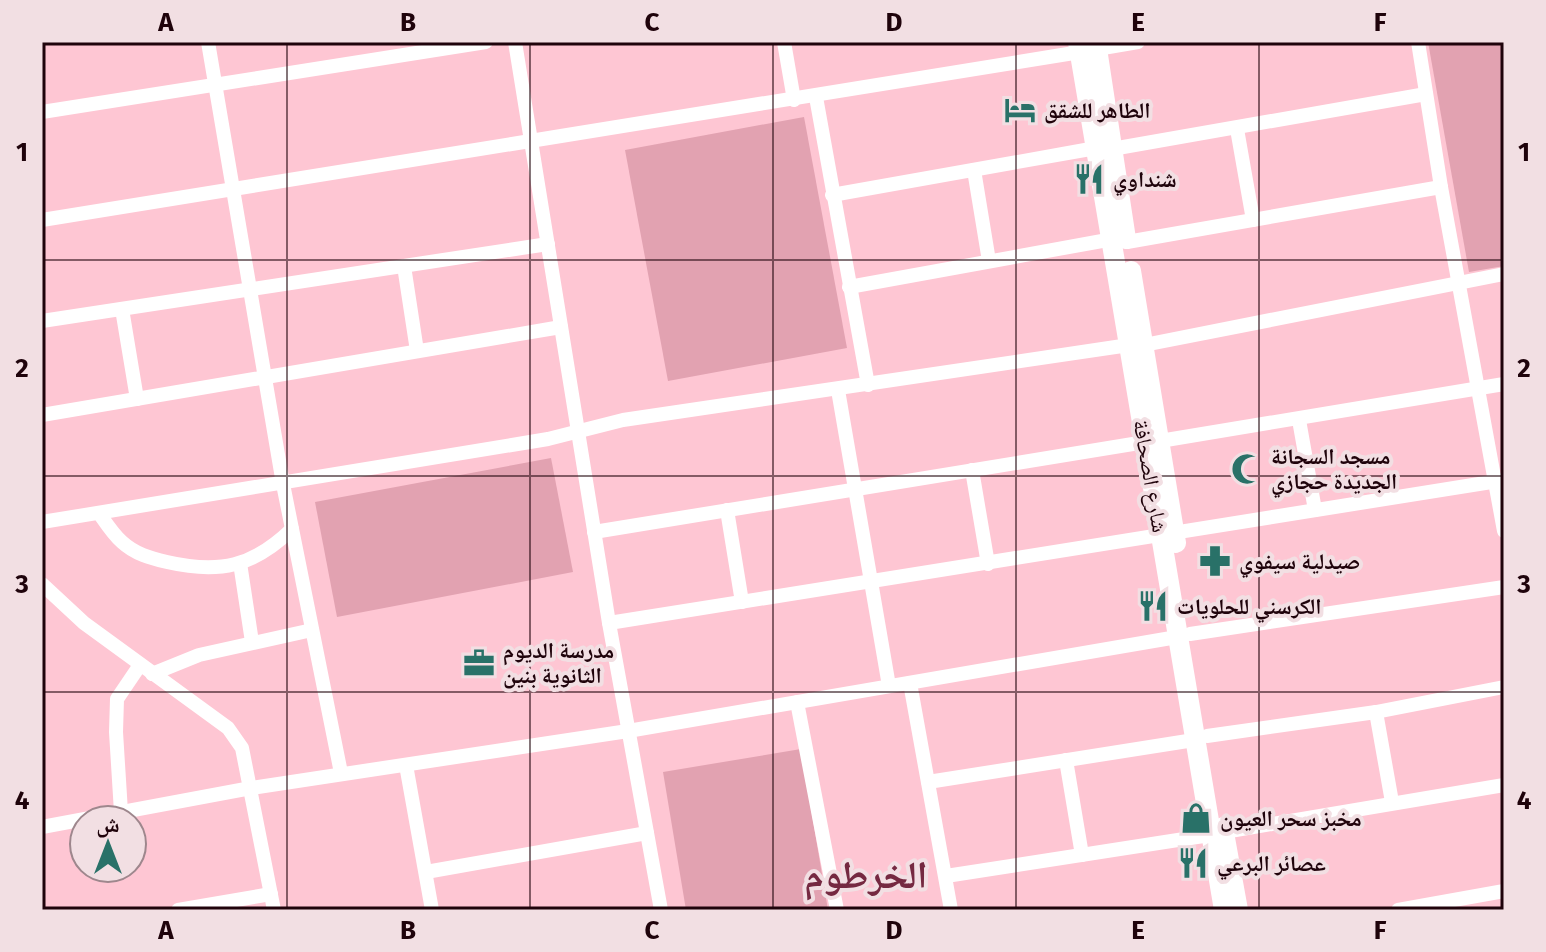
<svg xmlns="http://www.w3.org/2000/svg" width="1546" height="952" font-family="'Fira Sans','Noto Naskh Arabic',sans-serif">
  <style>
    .green { fill: #e2a2b1 }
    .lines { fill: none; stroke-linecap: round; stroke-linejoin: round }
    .minor { stroke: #fff; stroke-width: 14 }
    .secondary { stroke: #fff; stroke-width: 20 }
    .grid { fill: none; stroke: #1f030b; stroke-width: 2; stroke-opacity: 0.55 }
    .labels { text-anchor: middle; stroke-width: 8; stroke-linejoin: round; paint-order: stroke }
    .poi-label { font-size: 22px; font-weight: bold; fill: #1f030b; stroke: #f2dfe3; text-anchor: start }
    .street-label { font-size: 22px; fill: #1f030b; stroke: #f2dfe3 }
    .town-label { font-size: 38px; font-weight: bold; fill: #752941; stroke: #f2dfe3 }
    .neatline { fill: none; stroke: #1f030b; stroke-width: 3 }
    .grid-label { font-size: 26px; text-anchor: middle; font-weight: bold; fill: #1f030b }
  </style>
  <rect width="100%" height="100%" fill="#fec6d3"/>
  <!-- green -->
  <g class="green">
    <polygon points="1428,42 1504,42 1504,266 1469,272"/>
    <polygon points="804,117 847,348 668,381 625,150"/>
    <polygon points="551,458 573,572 337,617 315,502"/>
    <polygon points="801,749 828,910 686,910 663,772"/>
  </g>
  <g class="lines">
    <!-- minor -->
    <g class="minor">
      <polyline points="208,42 283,484 341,773"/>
      <polyline points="515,42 609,623 661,910"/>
      <polyline points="784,42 794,100"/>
      <polyline points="1418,42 1441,187 1504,531"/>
      <polyline points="1097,49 1138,42"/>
      <polyline points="816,97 868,385"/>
      <polyline points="42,112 486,42"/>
      <polyline points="1237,129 1253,220"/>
      <polyline points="1112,149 1426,94"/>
      <polyline points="974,170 989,261"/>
      <polyline points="832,195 1096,148"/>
      <path d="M42,220C388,161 734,111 1080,52"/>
      <polyline points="1127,242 1441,187"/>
      <polyline points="404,266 417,351"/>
      <polyline points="849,287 1113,239"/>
      <polyline points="122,309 137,399"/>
      <polyline points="42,321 548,244"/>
      <polyline points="1144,345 1504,274"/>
      <polyline points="838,390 889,686"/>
      <polyline points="42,415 561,327"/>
      <polyline points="1299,420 1315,510"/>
      <polyline points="1160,441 1504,384"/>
      <polyline points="972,470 988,564"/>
      <polyline points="727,510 742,602"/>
      <path d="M99,513C106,523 113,534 122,542C135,554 150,558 167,562C219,574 253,567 292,529"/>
      <polyline points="42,522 548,439 623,420 1129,345"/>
      <polyline points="594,532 1145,442"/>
      <polyline points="240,563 252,642"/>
      <polyline points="42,584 84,623 228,728 242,748 274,910"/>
      <polyline points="609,623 1504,480"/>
      <polyline points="1190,634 1504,587"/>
      <polyline points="152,674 199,655 312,630"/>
      <polyline points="910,683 951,910"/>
      <polyline points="797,702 837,910"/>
      <polyline points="1376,712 1392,802"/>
      <polyline points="1207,736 1376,712 1504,687"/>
      <polyline points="1066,760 1082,855"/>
      <polyline points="406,765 432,910"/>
      <polyline points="928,782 1194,740"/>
      <polyline points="121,812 116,732 117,699 140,665"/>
      <polyline points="42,827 251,788 628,731 1177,637"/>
      <polyline points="1224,832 1504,785"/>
      <polyline points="426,872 647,833"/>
      <polyline points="946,876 1210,835"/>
      <polyline points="178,910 271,894"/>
      <polyline points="1398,910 1504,891"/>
    </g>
    <!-- secondary -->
    <g class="secondary">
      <polyline points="1078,42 1224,910"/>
      <polyline points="1096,42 1126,239"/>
      <polyline points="1131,271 1176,543"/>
      <polyline points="1223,827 1238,910"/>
    </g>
  </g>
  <!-- grid -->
  <path class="grid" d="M287,42V910M530,42V910M773,42V910M1016,42V910M1259,42V910M42,260H1504M42,476H1504M42,692H1504"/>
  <!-- icons -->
  <defs>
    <symbol id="hotel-bare" viewBox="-9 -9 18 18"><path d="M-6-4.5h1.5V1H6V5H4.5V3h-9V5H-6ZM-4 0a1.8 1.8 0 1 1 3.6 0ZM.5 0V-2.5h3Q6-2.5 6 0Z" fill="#297168" stroke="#f2dfe3" stroke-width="2.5" paint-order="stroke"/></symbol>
    <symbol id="restaurant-bare" viewBox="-9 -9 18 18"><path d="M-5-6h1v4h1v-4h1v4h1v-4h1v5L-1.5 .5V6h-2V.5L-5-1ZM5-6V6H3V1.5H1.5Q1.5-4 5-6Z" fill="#297168" stroke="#f2dfe3" stroke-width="2.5" paint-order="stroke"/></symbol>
    <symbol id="mosque-bare" viewBox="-9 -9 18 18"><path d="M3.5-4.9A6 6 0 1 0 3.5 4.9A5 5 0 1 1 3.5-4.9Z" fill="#297168" stroke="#f2dfe3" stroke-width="2.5" paint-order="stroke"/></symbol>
    <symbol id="pharmacy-bare" viewBox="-9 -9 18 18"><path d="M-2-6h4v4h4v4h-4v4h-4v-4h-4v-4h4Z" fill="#297168" stroke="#f2dfe3" stroke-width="2.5" paint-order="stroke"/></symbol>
    <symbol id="office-bare" viewBox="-9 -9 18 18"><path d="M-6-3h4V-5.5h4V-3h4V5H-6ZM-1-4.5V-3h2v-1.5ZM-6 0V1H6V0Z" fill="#297168" stroke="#f2dfe3" stroke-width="2.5" paint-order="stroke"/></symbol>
    <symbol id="shop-bare" viewBox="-9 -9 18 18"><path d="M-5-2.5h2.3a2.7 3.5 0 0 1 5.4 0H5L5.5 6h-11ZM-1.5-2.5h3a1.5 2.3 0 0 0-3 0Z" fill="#297168" stroke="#f2dfe3" stroke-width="2.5" paint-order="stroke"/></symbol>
  </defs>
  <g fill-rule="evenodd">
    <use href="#hotel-bare" x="998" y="88" width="44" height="44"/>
    <use href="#restaurant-bare" x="1067" y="157" width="44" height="44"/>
    <use href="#mosque-bare" x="1225" y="447" width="44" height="44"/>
    <use href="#pharmacy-bare" x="1193" y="539" width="44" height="44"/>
    <use href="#restaurant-bare" x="1131" y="584" width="44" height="44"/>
    <use href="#office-bare" x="457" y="641" width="44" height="44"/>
    <use href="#shop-bare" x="1174" y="796" width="44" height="44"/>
    <use href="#restaurant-bare" x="1171" y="841" width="44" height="44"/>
  </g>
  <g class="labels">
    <!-- poi labels -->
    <g class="poi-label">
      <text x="1044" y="118">الطاهر للشقق</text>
      <text x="1113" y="187">شنداوي</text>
      <text x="1271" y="464">مسجد السجانة<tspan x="1271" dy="25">الجديدة حجازي</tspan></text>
      <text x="1239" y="569">صيدلية سيفوي</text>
      <text x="1177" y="614">الكرسني للحلويات</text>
      <text x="503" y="658">مدرسة الديوم<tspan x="503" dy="25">الثانوية بنين</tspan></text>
      <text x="1220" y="826">مخبز سحر العيون</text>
      <text x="1217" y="871">عصائر البرعي</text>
    </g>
    <!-- street labels -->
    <g class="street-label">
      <text transform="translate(1151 476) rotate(80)" y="8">شارع الصحافة</text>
    </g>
    <!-- town labels -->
    <g class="town-label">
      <text x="866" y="888">الخرطوم</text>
    </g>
  </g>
  <!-- border -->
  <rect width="1546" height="952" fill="none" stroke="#f2dfe3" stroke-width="88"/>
  <!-- north arrow -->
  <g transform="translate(108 844)"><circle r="38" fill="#f2dfe3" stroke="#9e878d" stroke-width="2"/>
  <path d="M0-6L14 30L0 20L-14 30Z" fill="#297168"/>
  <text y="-12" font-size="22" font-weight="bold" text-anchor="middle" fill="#1f030b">ش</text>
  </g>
  <rect x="44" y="44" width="1458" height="864" class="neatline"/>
  <g class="grid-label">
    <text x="166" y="31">A</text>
    <text x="408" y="31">B</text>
    <text x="652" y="31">C</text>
    <text x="894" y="31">D</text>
    <text x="1138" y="31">E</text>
    <text x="1380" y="31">F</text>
    <text x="22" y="161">1</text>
    <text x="1524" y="161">1</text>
    <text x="22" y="377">2</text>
    <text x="1524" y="377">2</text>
    <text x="22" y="593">3</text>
    <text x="1524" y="593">3</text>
    <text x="22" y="809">4</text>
    <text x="1524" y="809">4</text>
    <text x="166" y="939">A</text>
    <text x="408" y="939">B</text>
    <text x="652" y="939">C</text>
    <text x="894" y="939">D</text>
    <text x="1138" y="939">E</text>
    <text x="1380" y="939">F</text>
  </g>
</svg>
